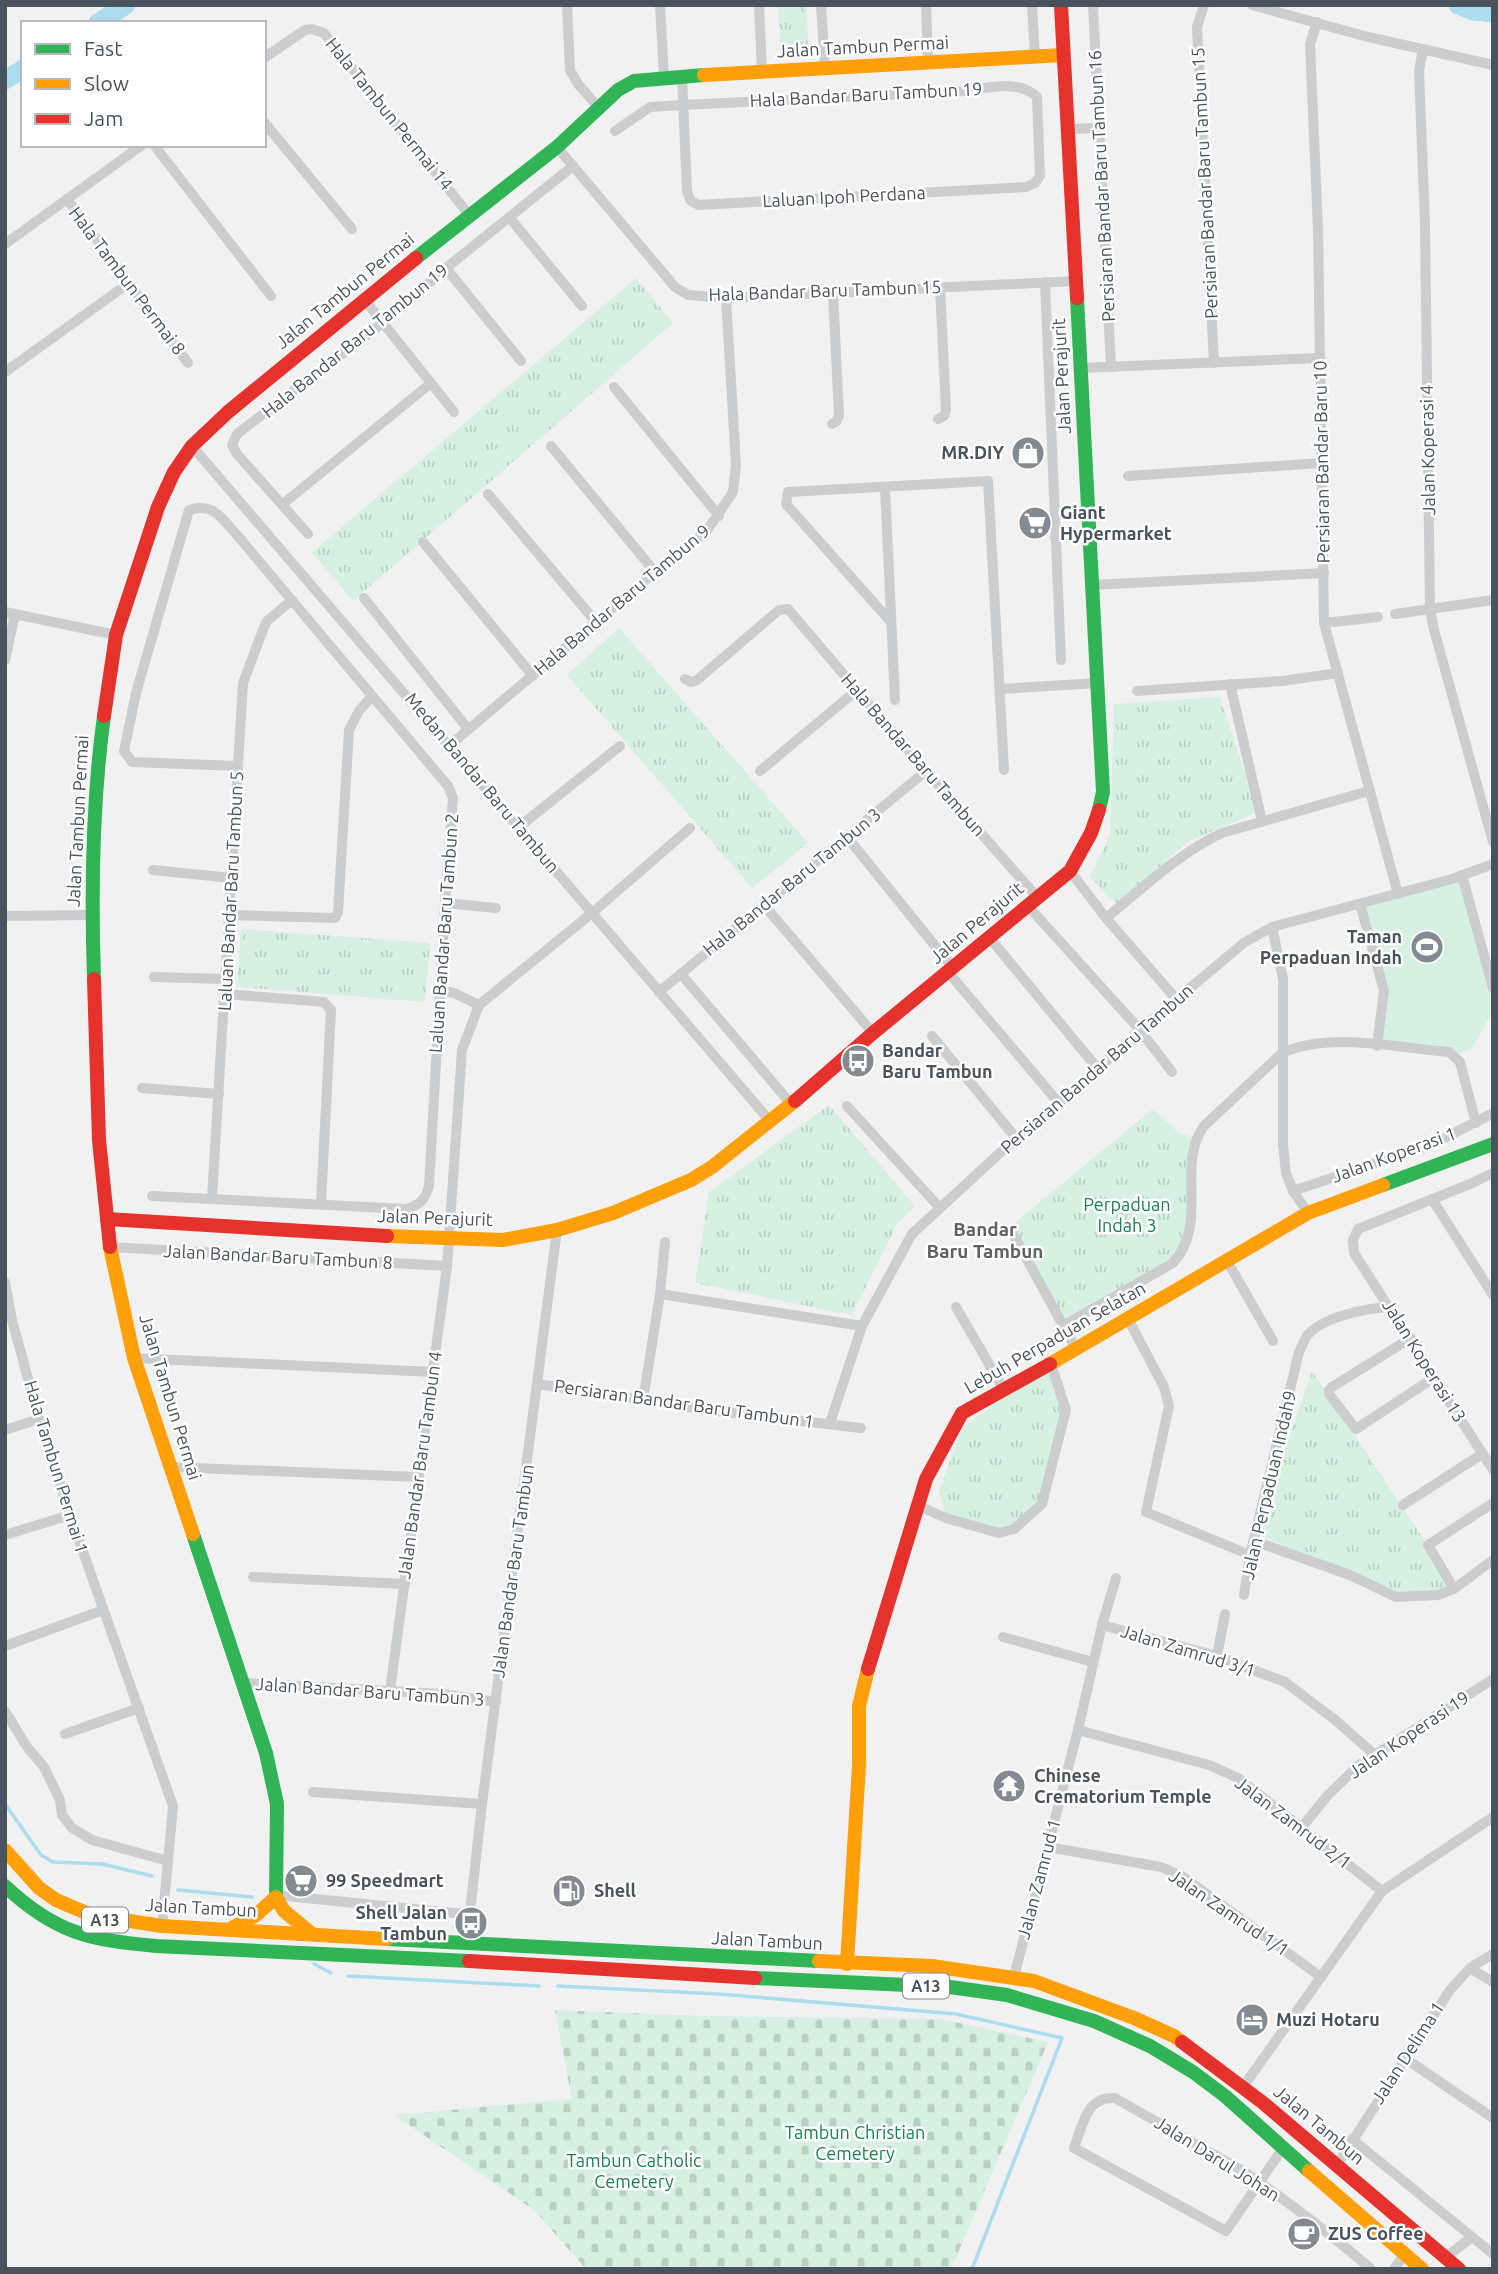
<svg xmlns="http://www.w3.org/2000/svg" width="1498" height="2274" font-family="Ubuntu,sans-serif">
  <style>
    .grass { fill: #d6f0e1 }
    .cemetery { fill: url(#cemetery-stones) }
    .park { fill: url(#park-tufts) }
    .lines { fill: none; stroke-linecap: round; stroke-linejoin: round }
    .stream { stroke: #abddee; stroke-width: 3.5 }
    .river { stroke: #abddee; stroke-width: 19 }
    .street { stroke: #cbcdcf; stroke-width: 10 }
    .fast { stroke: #30b455; stroke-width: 14 }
    .slow { stroke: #ff9f0a; stroke-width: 14 }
    .jam { stroke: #e5322d; stroke-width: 14 }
    .labels { text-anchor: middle; stroke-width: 5; stroke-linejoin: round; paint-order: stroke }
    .shield { fill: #fff; stroke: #7f878e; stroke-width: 2 }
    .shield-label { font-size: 16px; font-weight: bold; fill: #48535e }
    .street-label { font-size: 18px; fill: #48535e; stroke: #fff }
    .poi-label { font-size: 18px; font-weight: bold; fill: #48535e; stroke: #fff; text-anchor: start }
    .park-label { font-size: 18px; fill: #188151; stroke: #fff }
    .neighbourhood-label { font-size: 19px; font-weight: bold; fill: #5d6065; stroke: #fff }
  </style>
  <defs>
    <pattern id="cemetery-stones" width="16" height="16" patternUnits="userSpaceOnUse" patternTransform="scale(1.75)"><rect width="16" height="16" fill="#d6f0e1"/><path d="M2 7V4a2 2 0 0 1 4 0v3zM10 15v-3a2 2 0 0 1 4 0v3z" fill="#b9d0c3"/></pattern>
    <pattern id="park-tufts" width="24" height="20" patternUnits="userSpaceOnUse" patternTransform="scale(1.75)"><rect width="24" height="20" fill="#d6f0e1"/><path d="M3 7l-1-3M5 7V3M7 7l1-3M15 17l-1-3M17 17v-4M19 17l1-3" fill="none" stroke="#b9d0c3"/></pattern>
  </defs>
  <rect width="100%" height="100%" fill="#f2f1f1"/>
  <!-- grass -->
  <polygon class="grass" points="1460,881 1493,1003 1493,1011 1473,1047 1456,1055 1381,1043 1387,1004 1365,906"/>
  <!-- cemetery -->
  <polygon class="cemetery" points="555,2010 705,2016 940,2019 1048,2042 951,2269 586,2269 534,2210 394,2115 572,2099"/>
  <!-- park -->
  <g class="park">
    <polygon points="778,5 806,5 809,54 781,57"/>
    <polygon points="636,278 673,323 353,601 312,552"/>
    <polygon points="619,628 808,843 752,888 567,675"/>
    <polygon points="1220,697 1258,812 1187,842 1117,905 1090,877 1110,835 1114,704"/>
    <polygon points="241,929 430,943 425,1002 237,987"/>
    <polygon points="829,1105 915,1206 897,1224 852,1315 695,1283 709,1192"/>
    <polygon points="1153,1109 1180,1134 1196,1137 1183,1251 1063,1326 1012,1225"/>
    <polygon points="1051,1364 1066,1410 1042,1504 999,1533 946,1518 939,1491 962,1428"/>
    <polygon points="1312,1371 1452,1582 1444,1592 1396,1597 1256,1533"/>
  </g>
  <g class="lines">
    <!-- stream -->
    <g class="stream">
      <polyline points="5,1804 41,1855 53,1862 102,1864 152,1876"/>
      <polyline points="178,1890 252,1897"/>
      <polyline points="314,1964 331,1973"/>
      <polyline points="348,1976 539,1986"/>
      <polyline points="558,1986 719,1994 956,2014 1062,2038 972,2269"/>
    </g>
    <!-- river -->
    <g class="river">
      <polyline points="1458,5 1473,11 1493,13"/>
      <polyline points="98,23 126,5"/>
      <polyline points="5,80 23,69"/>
    </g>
    <!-- street -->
    <g class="street">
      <polyline points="567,5 570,70 578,84 599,108"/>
      <polyline points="660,5 664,77"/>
      <polyline points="759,5 762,72"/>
      <polyline points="821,5 825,68"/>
      <polyline points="926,5 928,63"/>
      <polyline points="1032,5 1035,57"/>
      <polyline points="1093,5 1111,367"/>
      <polyline points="1204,5 1197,27 1214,363"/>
      <polyline points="1252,5 1364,36 1493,65"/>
      <polyline points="1317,22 1310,44 1318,229 1324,623 1398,894"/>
      <polyline points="1423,49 1419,71 1425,224 1430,609 1434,630 1493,842"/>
      <polyline points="264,58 305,30 312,29 324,33 470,216"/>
      <polyline points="264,122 352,229"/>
      <polyline points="1068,129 1098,128"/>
      <path d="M615,131L650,107L683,105L966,91C989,88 1018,79 1037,97L1040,176L1035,183L1026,187L698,205L690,200L687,191L682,76"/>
      <polyline points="154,145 271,296"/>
      <polyline points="557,147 675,287 688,295 726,298 1076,281"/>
      <polyline points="67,199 188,363"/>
      <polyline points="509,217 582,306"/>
      <polyline points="5,244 142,145"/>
      <polyline points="446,268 521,361"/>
      <polyline points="1045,282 1061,660"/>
      <polyline points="364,299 454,412"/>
      <polyline points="1081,368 1320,358"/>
      <polyline points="5,372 129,283"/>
      <polyline points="614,387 719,516"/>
      <polyline points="938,419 944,416 946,410 940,287"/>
      <polyline points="832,424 837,421 839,415 833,293"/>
      <polyline points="192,446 770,1121"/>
      <polyline points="551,446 655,572"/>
      <polyline points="1128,476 1321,463"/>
      <polyline points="885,488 895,700"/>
      <polyline points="488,494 596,622"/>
      <polyline points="283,504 431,383"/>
      <polyline points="308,534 237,454 232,445 237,434 384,322 446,268 573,166"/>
      <polyline points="1055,538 1089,535"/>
      <polyline points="423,542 533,676"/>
      <polyline points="1092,585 1324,573"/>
      <polyline points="364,598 468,729"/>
      <polyline points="5,612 116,635"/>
      <polyline points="1395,614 1493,600"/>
      <polyline points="891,622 786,504 788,492 988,481 1004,770"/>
      <polyline points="1324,623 1378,617"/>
      <polyline points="5,660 15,614"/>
      <polyline points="685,679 691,682 697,680 779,610 788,609 926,771 1038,898"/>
      <polyline points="1230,684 1262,821"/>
      <polyline points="1000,689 1097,683"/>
      <polyline points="1137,691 1282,681 1338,673"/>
      <polyline points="450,745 655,572 706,532 733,492 736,465 726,298"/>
      <polyline points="760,771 857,690"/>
      <polyline points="519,827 620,746"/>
      <polyline points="847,837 953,968"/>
      <polyline points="153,870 232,878"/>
      <polyline points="1070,871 1106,918 1177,1000"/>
      <polyline points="1462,875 1493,988"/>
      <polyline points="445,903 496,908"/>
      <polyline points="763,904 873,1033"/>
      <polyline points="1360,904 1384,991 1377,1046"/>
      <polyline points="1028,906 1140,1030 1172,1072"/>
      <polyline points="229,915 335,918 338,912 349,730 359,711 372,696"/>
      <polyline points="5,916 92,915"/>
      <path d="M1106,918C1143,888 1179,853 1222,833L1369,791"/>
      <polyline points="1272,927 1283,979 1283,1145 1286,1173 1293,1191 1308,1213"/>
      <polyline points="989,937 1098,1069"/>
      <polyline points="948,972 1058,1102"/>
      <polyline points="681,974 791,1104"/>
      <polyline points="154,977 226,979"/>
      <polyline points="439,990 454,993 479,1005"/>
      <polyline points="659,992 926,771"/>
      <polyline points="226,994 324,1002 331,1010 321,1203"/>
      <polyline points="932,1036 1016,1138"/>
      <polyline points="142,1088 219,1094"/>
      <polyline points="847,1106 940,1208"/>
      <polyline points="1493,1173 1470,1184 1358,1229 1353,1240 1354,1253 1493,1470"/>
      <polyline points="1293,1191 1433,1144 1493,1113"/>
      <path d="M152,1196L406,1209C420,1205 425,1200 429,1186L445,903L453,798L448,786L237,535C222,519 214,502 189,510L136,693L124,751L132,762L238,766"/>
      <polyline points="212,1198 243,683 266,622 292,600"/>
      <polyline points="1432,1199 1493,1295"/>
      <polyline points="1013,1234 1076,1349"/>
      <polyline points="110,1247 447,1266"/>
      <polyline points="1227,1261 1273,1341"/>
      <polyline points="5,1282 12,1320 39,1419 70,1515 173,1806 162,1926"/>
      <polyline points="660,1294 665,1242"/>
      <polyline points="956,1307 1004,1390"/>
      <polyline points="1128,1319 1164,1387 1169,1406 1146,1512 1250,1555"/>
      <path d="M1063,1326L1173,1263C1210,1222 1175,1166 1204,1126L1282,1053C1329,1031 1398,1048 1449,1052L1460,1062L1476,1123"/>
      <polyline points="1411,1338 1332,1387 1329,1390 1329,1394 1356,1429 1435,1377"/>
      <polyline points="134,1358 433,1372"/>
      <polyline points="538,1384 707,1410 861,1428"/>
      <polyline points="643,1400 660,1294 862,1326"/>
      <polyline points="830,1423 862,1326 912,1234 1016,1138 1083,1083 1140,1030 1245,942 1272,927 1452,879 1493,864"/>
      <polyline points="5,1430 39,1419"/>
      <polyline points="171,1467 418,1477"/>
      <polyline points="1403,1505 1482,1454"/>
      <polyline points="919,1506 946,1518 999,1533 1014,1529 1042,1504 1066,1410 1051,1364"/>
      <polyline points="5,1535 70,1515"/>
      <polyline points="1254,1541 1350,1575 1396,1597 1438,1595 1454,1589 1493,1560"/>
      <polyline points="253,1577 405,1584"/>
      <polyline points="1454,1589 1428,1545 1493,1503"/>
      <path d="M1244,1595L1250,1555L1299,1352C1302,1347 1304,1340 1307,1336C1321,1317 1368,1308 1390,1307"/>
      <polyline points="1102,1625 1217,1656 1285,1682 1334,1719 1374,1754"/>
      <polyline points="1003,1637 1093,1662"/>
      <polyline points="5,1646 103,1610"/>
      <polyline points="1217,1656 1225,1614"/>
      <polyline points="244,1683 443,1694 496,1702"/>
      <polyline points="390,1691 447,1266 462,1050 479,1005 592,913 690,828"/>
      <polyline points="5,1711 27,1747 44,1767 60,1800 62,1815 72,1828 92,1840 168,1861"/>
      <polyline points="1078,1730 1209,1765 1238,1778 1382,1891"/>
      <polyline points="65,1734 139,1708"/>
      <polyline points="313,1792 482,1804"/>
      <polyline points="1302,1827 1328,1795 1359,1765 1493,1679"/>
      <polyline points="1048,1847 1161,1867 1182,1876 1321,1977"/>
      <polyline points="276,1895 464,1914 470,1912 482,1804 557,1230"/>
      <polyline points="1470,1968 1493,1982"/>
      <polyline points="1014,1977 1078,1730 1102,1625 1116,1578"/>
      <polyline points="1406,2059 1493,2118"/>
      <polyline points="1243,2087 1382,1891 1493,1817"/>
      <polyline points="1352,2139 1493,2254"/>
      <path d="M1283,2148L1226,2231L1074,2148C1083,2125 1086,2096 1115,2098L1245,2172C1288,2202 1331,2234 1371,2269"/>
      <polyline points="1337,2165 1450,1990 1470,1968 1493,1954"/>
      <polyline points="1446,2257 1472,2237"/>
      <polyline points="1394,2269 1405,2254"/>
    </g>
    <!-- fast -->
    <g class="fast">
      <polyline points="416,258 557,147 618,90 634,81 704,75"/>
      <polyline points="1077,298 1103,792 1099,810"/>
      <path d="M94,979C91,892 92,803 104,716"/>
      <polyline points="1383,1185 1493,1144"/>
      <polyline points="193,1534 266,1753 277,1804 276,1897"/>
      <path d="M5,1886C55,1933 89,1940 156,1946L469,1961"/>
      <polyline points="387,1939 819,1961"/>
      <polyline points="755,1978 950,1987 1007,1995 1094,2021 1150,2046 1193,2072 1225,2096 1309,2171"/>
    </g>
    <!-- slow -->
    <g class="slow">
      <polyline points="704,75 1063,55"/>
      <polyline points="387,1236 503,1240 557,1230 613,1213 691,1180 712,1167 795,1101"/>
      <polyline points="110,1247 134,1358 193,1534"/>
      <polyline points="1050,1364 1308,1213 1383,1185"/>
      <polyline points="5,1850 39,1888 56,1900 91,1915 162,1926 387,1939"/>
      <polyline points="232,1928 256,1915 276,1897 284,1911 312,1934"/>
      <polyline points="819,1961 932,1966 1034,1981 1134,2018 1174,2036 1182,2042"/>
      <polyline points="847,1964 859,1765 859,1706 868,1669"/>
      <polyline points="1309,2171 1422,2269"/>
    </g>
    <!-- jam -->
    <g class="jam">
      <polyline points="1061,5 1077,298"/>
      <polyline points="104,716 116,635 158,507 174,472 192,446 228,412 416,258"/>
      <polyline points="94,979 99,1140 110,1247"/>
      <polyline points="795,1101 873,1033 1070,871 1091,833 1099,810"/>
      <polyline points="107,1219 387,1236"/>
      <polyline points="868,1669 926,1479 962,1413 1050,1364"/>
      <polyline points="469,1961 755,1978"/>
      <polyline points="1182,2042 1262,2102 1459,2269"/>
    </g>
  </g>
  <!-- icons -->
  <defs>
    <symbol id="shop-disc" viewBox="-11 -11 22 22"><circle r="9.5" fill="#848a91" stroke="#fff"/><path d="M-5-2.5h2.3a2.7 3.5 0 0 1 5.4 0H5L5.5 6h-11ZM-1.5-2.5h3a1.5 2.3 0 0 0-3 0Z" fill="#fff"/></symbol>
    <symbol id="supermarket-disc" viewBox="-11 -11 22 22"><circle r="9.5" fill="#848a91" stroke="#fff"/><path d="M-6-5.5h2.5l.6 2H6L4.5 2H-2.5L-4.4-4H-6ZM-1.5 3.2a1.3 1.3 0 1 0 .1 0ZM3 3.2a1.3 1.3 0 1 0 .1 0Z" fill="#fff"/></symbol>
    <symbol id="stadium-disc" viewBox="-11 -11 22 22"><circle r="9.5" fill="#848a91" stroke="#fff"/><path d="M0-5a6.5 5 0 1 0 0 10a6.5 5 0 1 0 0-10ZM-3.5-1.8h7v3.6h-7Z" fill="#fff"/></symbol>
    <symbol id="bus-disc" viewBox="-11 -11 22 22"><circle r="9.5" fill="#848a91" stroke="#fff"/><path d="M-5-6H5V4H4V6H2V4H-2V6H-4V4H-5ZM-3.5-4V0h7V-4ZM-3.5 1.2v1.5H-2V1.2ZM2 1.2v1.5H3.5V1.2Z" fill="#fff"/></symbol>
    <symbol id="temple-disc" viewBox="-11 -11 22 22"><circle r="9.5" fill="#848a91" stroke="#fff"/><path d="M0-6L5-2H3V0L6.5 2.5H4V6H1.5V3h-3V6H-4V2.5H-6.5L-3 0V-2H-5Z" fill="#fff"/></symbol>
    <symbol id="fuel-disc" viewBox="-11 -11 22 22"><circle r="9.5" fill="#848a91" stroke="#fff"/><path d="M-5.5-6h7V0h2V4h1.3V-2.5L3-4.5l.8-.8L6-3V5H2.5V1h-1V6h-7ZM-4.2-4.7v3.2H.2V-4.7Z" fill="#fff"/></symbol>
    <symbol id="hotel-disc" viewBox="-11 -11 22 22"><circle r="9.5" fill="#848a91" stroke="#fff"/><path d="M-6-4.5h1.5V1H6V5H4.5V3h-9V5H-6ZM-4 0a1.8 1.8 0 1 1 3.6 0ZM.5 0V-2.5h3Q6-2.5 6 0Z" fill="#fff"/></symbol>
    <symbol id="cafe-disc" viewBox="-11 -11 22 22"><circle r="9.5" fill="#848a91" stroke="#fff"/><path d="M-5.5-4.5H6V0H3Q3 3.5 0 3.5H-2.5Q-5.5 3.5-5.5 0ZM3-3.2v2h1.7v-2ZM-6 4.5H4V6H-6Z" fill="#fff"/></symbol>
  </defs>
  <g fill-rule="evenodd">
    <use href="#shop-disc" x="1009" y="434" width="38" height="38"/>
    <use href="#supermarket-disc" x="1016" y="504" width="38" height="38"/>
    <use href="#stadium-disc" x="1408" y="928" width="38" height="38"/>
    <use href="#bus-disc" x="839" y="1042" width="38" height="38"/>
    <use href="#temple-disc" x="990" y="1767" width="38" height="38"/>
    <use href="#supermarket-disc" x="282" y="1862" width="38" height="38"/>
    <use href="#fuel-disc" x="550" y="1872" width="38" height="38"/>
    <use href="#bus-disc" x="452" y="1904" width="38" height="38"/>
    <use href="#hotel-disc" x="1233" y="2001" width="38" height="38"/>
    <use href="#cafe-disc" x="1285" y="2215" width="38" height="38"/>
  </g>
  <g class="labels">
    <!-- shield labels -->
    <g class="shield">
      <rect x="82" y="1907.5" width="46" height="25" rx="5"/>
      <rect x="903" y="1973.5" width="46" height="25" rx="5"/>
    </g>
    <g class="shield-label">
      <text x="105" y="1926">A13</text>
      <text x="926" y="1992">A13</text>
    </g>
    <!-- street labels -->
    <g class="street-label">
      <text transform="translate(863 47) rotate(-3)" y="6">Jalan Tambun Permai</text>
      <text transform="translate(866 95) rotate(-3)" y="6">Hala Bandar Baru Tambun 19</text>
      <text transform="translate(389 114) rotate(51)" y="6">Hala Tambun Permai 14</text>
      <text transform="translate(1205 183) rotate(-93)" y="6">Persiaran Bandar Baru Tambun 15</text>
      <text transform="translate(1102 186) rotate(-93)" y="6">Persiaran Bandar Baru Tambun 16</text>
      <text transform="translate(844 197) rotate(-3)" y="6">Laluan Ipoh Perdana</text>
      <text transform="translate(127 281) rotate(53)" y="6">Hala Tambun Permai 8</text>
      <text transform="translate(345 291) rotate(-39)" y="6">Jalan Tambun Permai</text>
      <text transform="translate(825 291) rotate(-2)" y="6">Hala Bandar Baru Tambun 15</text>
      <text transform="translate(355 341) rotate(-39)" y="6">Hala Bandar Baru Tambun 19</text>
      <text transform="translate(1062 376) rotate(-93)" y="6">Jalan Perajurit</text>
      <text transform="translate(1428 450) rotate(-91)" y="6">Jalan Koperasi 4</text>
      <text transform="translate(1322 462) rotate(-91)" y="6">Persiaran Bandar Baru 10</text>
      <text transform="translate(622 600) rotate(-40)" y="6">Hala Bandar Baru Tambun 9</text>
      <text transform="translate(913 755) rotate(49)" y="6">Hala Bandar Baru Tambun</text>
      <text transform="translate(482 783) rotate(50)" y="6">Medan Bandar Baru Tambun</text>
      <text transform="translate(78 821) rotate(-87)" y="6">Jalan Tambun Permai</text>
      <text transform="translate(792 882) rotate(-39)" y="6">Hala Bandar Baru Tambun 3</text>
      <text transform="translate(231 891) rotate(-87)" y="6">Laluan Bandar Baru Tambun 5</text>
      <text transform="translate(977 923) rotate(-40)" y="6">Jalan Perajurit</text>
      <text transform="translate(444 933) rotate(-86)" y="6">Laluan Bandar Baru Tambun 2</text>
      <text transform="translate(1097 1069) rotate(-41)" y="6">Persiaran Bandar Baru Tambun</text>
      <text transform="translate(1394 1155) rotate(-20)" y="6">Jalan Koperasi 1</text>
      <text transform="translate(435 1218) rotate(2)" y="6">Jalan Perajurit</text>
      <text transform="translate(278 1257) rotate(3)" y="6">Jalan Bandar Baru Tambun 8</text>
      <text transform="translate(1055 1338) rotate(-30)" y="6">Lebuh Perpaduan Selatan</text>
      <text transform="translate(1424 1361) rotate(58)" y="6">Jalan Koperasi 13</text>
      <text transform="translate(170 1397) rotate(73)" y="6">Jalan Tambun Permai</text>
      <text transform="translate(684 1404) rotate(8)" y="6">Persiaran Bandar Baru Tambun 1</text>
      <text transform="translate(420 1465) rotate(-82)" y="6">Jalan Bandar Baru Tambun 4</text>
      <text transform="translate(56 1467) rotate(73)" y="6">Hala Tambun Permai 1</text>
      <text transform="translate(1269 1485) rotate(-77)" y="6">Jalan Perpaduan Indah9</text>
      <text transform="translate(513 1571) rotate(-82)" y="6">Jalan Bandar Baru Tambun</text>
      <text transform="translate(1188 1651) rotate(17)" y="6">Jalan Zamrud 3/1</text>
      <text transform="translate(370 1692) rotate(4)" y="6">Jalan Bandar Baru Tambun 3</text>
      <text transform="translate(1409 1735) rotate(-34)" y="6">Jalan Koperasi 19</text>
      <text transform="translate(1293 1823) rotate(37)" y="6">Jalan Zamrud 2/1</text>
      <text transform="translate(1039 1879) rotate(-75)" y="6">Jalan Zamrud 1</text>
      <text transform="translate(201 1908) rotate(3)" y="6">Jalan Tambun</text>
      <text transform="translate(1229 1913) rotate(34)" y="6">Jalan Zamrud 1/1</text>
      <text transform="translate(767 1941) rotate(3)" y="6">Jalan Tambun</text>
      <text transform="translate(1408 2053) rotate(-57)" y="6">Jalan Delima 1</text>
      <text transform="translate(1319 2125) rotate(40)" y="6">Jalan Tambun</text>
      <text transform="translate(1217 2159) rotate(32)" y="6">Jalan Darul Johan</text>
    </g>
    <!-- poi labels -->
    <g class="poi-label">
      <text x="1004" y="459" text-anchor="end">MR.DIY</text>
      <text x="1060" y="519">Giant<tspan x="1060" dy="21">Hypermarket</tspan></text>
      <text x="1402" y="943" text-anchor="end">Taman<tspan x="1402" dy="21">Perpaduan Indah</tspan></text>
      <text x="882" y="1057">Bandar<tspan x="882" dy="21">Baru Tambun</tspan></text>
      <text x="1034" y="1782">Chinese<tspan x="1034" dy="21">Crematorium Temple</tspan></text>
      <text x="326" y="1887">99 Speedmart</text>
      <text x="594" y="1897">Shell</text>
      <text x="447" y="1919" text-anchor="end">Shell Jalan<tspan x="447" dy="21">Tambun</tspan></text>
      <text x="1276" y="2026">Muzi Hotaru</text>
      <text x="1328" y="2240">ZUS Coffee</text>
    </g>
    <!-- park labels -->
    <g class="park-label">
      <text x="1127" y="1211">Perpaduan<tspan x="1127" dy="21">Indah 3</tspan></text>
      <text x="855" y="2139">Tambun Christian<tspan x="855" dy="21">Cemetery</tspan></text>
      <text x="634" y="2167">Tambun Catholic<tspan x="634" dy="21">Cemetery</tspan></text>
    </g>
    <!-- neighbourhood labels -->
    <g class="neighbourhood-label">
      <text x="985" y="1236">Bandar<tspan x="985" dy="22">Baru Tambun</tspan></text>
    </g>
  </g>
  <!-- border -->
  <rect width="1498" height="2274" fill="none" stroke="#48535e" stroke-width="14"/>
  <!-- legend -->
  <rect x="21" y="21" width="245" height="126" fill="#ffffff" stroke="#b6babf" stroke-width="2"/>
  <rect x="35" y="44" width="35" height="10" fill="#30b455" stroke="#b6babf" stroke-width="2"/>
  <text x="84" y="56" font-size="21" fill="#48535e">Fast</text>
  <rect x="35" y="79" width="35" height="10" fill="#ff9f0a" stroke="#b6babf" stroke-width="2"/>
  <text x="84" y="91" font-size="21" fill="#48535e">Slow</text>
  <rect x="35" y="114" width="35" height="10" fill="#e5322d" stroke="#b6babf" stroke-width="2"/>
  <text x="84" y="126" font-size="21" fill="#48535e">Jam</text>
</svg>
